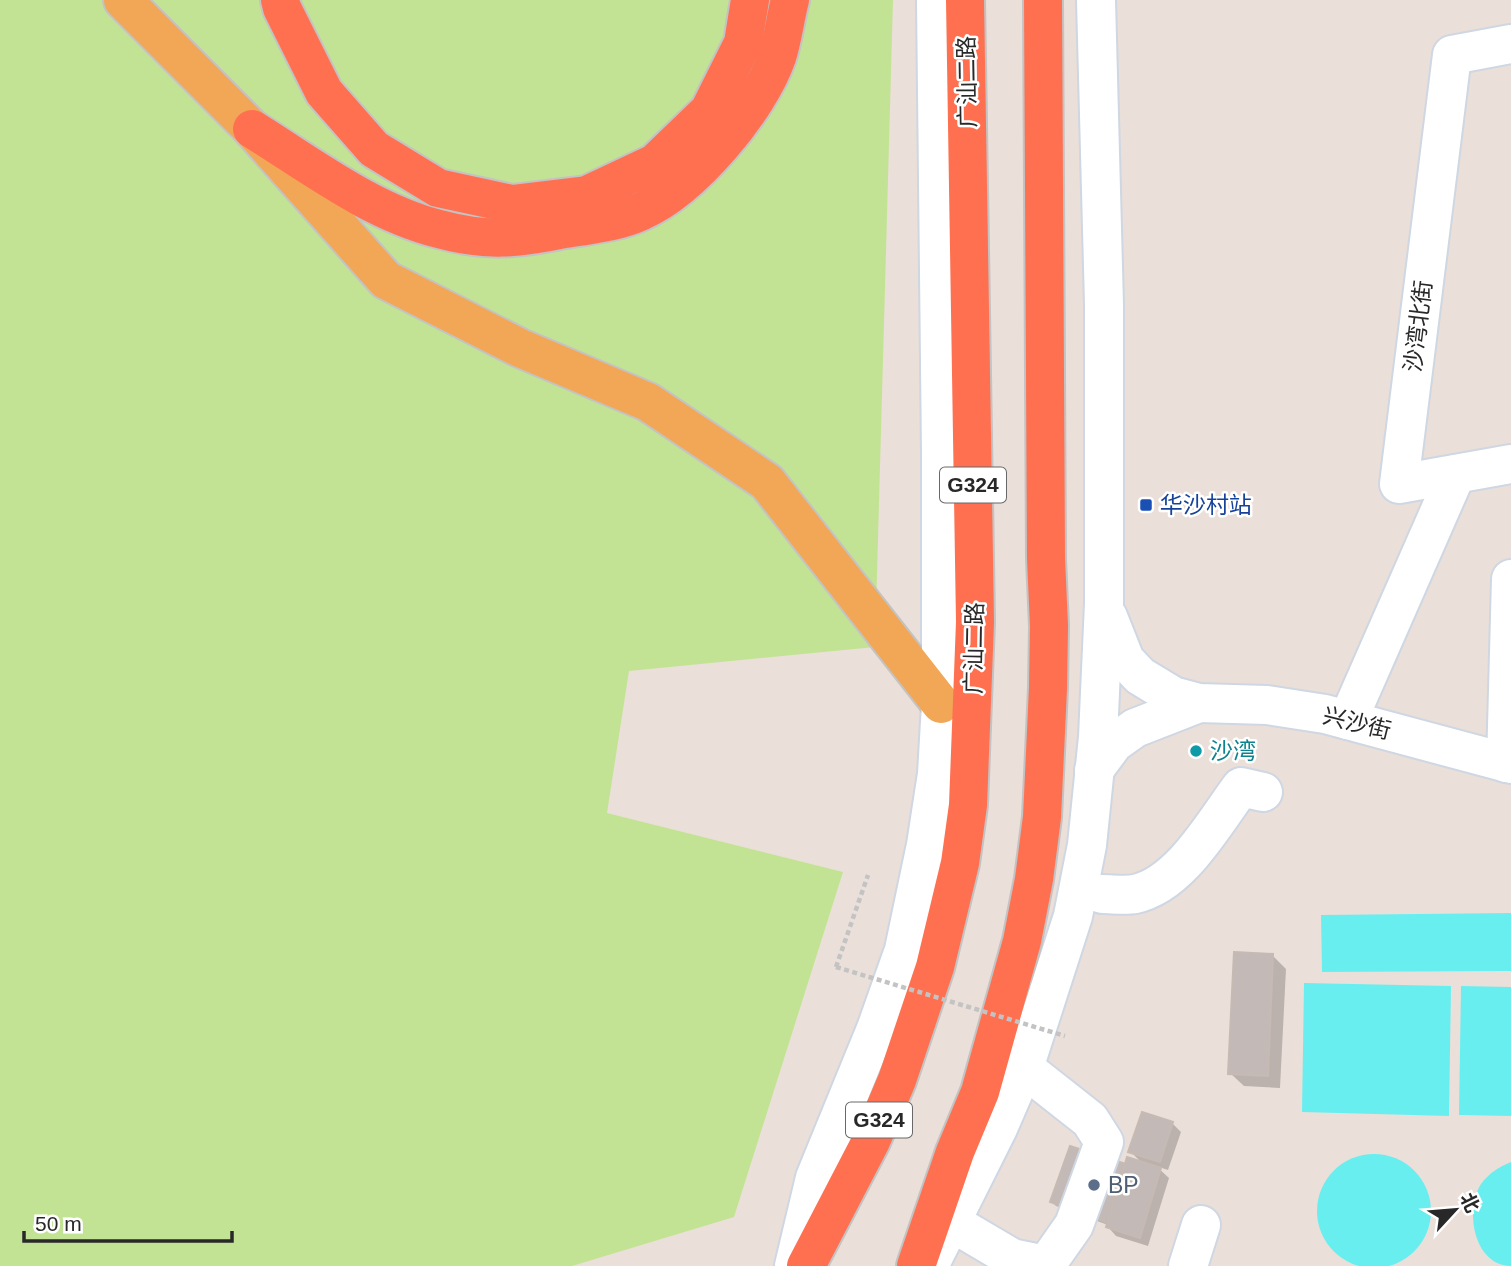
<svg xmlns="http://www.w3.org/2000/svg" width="1511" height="1266" font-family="Helvetica,'Noto Sans SC',sans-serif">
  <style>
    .green { fill: #c3e394 }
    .water { fill: #69eef0 }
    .shadow { fill: #0003 }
    .building { fill: #c3b9b6; stroke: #c6bab3; stroke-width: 2 }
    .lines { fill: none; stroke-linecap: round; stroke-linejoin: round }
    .minor-casing { stroke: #ced7e2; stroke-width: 42 }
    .major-casing { stroke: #c3c3c3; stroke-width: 42 }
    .highway-casing { stroke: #c3c3c3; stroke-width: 42 }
    .path { stroke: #c3c3c3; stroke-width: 4.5; stroke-dasharray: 5 3.5; stroke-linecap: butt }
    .minor { stroke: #fff; stroke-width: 38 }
    .major { stroke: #f2a757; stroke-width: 38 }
    .highway { stroke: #ff7050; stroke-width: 38 }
    .path-bridge { stroke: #c3c3c3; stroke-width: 4.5; stroke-dasharray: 5 3.5; stroke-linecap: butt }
    .transit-dot { fill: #1a4fb4; stroke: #fff; stroke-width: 2.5 }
    .culture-dot { fill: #0f9aa8; stroke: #fff; stroke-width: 2.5 }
    .service-dot { fill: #5c6f8a; stroke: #fff; stroke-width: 2.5 }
    .labels { text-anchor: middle; stroke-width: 5; stroke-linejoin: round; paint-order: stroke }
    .shield { fill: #fff; stroke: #686868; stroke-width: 2 }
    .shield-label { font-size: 21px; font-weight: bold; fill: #282828 }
    .street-label { font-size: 23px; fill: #282828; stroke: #fff }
    .transit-label { font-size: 23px; fill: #164399; stroke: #fff; text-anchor: start }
    .culture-label { font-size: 23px; fill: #0d838f; stroke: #fff; text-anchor: start }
    .service-label { font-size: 23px; fill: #4e5e75; stroke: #fff; text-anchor: start }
  </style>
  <rect width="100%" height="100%" fill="#ebdfd9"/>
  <!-- green -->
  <polygon class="green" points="0,0 893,0 875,647 629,671 607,813 843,872 734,1217 572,1266 0,1266"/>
  <!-- water -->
  <g class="water">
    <polygon points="1511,913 1511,971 1322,972 1321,915"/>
    <polygon points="1304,983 1451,986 1449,1116 1302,1112"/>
    <polygon points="1461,986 1511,987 1511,1116 1459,1115"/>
    <circle cx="1374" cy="1211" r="57"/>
    <path d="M1511,1162V1266C1474,1266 1464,1210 1481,1184C1489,1173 1499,1167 1511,1162Z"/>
  </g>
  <!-- shadow -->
  <g class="shadow">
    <polygon points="1273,956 1286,969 1280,1088 1244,1086 1230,1073"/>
    <polygon points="1172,1123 1181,1132 1168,1170 1156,1166 1169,1178 1148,1246 1116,1236 1108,1227 1108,1225 1056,1206 1052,1202 1126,1166 1143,1164 1130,1151"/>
  </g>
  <!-- building -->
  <g class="building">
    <polygon points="1234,952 1273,954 1268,1076 1228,1074"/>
    <polygon points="1142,1112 1173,1122 1160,1162 1128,1152"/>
    <polygon points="1070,1146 1138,1168 1117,1226 1050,1202"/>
    <polygon points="1127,1157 1161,1168 1140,1238 1106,1227"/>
  </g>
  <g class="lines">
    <defs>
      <g id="minor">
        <polyline points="1511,44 1452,55 1399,484 1511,464"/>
        <polyline points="1108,617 1125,660 1140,676 1173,696 1199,703 1267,705 1325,714 1511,764"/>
        <polyline points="1348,720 1456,474"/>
        <polyline points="1506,763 1511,579"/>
        <polyline points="1094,770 1114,743 1135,728 1199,703"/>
        <path d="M1102,894C1112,894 1125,896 1135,894C1181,884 1214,823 1241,787L1263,792"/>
        <polyline points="951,1222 1012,1258 1046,1265 1074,1225 1104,1142 1090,1120 1024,1068"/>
        <polyline points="794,1266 815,1178 876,1029 904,950 926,845 937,774 941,704 941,454 936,0"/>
        <polyline points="929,1266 998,1128 1024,1068 1073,916 1087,845 1098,737 1104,603 1104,305 1096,0"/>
        <polyline points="1188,1266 1201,1225"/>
      </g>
      <polyline id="major" points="123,0 252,129 386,280 520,348 648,402 767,482 941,704"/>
      <g id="highway">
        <polyline points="280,0 282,8 324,92 374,149 438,188 512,204 587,195 655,163 709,111 743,43 750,0"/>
        <path d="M252,129C310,165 371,212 439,229C487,242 517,239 565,229C590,225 619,222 642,211C693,188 759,109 777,57C783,39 785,19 790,0"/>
        <polyline points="806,1266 871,1141 897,1080 935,967 960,863 968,805 975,622 965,0"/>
        <polyline points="916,1266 955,1152 980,1092 1022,941 1034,879 1042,817 1048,688 1049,626 1046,559 1043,0"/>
      </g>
    </defs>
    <!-- minor casing -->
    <use href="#minor" class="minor-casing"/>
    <!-- major casing -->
    <use href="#major" class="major-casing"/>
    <!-- highway casing -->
    <use href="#highway" class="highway-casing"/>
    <!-- path -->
    <polyline class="path" points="836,967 868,875"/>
    <!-- minor -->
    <use href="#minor" class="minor"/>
    <!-- major -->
    <use href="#major" class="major"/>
    <!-- highway -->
    <use href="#highway" class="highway"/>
    <!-- path-bridge -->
    <polyline class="path-bridge" points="836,967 1065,1036"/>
  </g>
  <!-- markers -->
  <rect class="transit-dot" x="1139" y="498" width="14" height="14" rx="3.5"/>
  <circle class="culture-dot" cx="1196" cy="751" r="7"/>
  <circle class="service-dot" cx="1094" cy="1185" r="7"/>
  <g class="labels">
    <!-- shield labels -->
    <g class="shield">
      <rect x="940" y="467.5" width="66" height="35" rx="5"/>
      <rect x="846" y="1102.5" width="66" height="35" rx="5"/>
    </g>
    <g class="shield-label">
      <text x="973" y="492">G324</text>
      <text x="879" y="1127">G324</text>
    </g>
    <!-- street labels -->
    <g class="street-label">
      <text transform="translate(967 82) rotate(-91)" y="8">广汕二路</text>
      <text transform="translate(1418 326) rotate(-83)" y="8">沙湾北街</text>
      <text transform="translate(974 648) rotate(-89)" y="8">广汕二路</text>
      <text transform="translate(1357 723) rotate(14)" y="8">兴沙街</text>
    </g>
    <!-- transit labels -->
    <g class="transit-label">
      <text x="1160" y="513">华沙村站</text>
    </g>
    <!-- culture labels -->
    <g class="culture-label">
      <text x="1210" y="759">沙湾</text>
    </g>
    <!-- service labels -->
    <g class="service-label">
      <text x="1108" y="1193">BP</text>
    </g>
  </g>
  <!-- north arrow -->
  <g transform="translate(1455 1210) rotate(64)" stroke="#ffffff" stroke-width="5" paint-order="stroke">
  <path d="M0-5L12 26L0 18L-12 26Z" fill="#282828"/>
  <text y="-10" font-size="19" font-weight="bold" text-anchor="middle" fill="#282828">北</text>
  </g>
  <!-- scale -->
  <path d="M24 1231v10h208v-10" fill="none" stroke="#282828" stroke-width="3.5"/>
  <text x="35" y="1231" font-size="21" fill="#282828" stroke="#ffffff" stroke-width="5" paint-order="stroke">50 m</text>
</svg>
